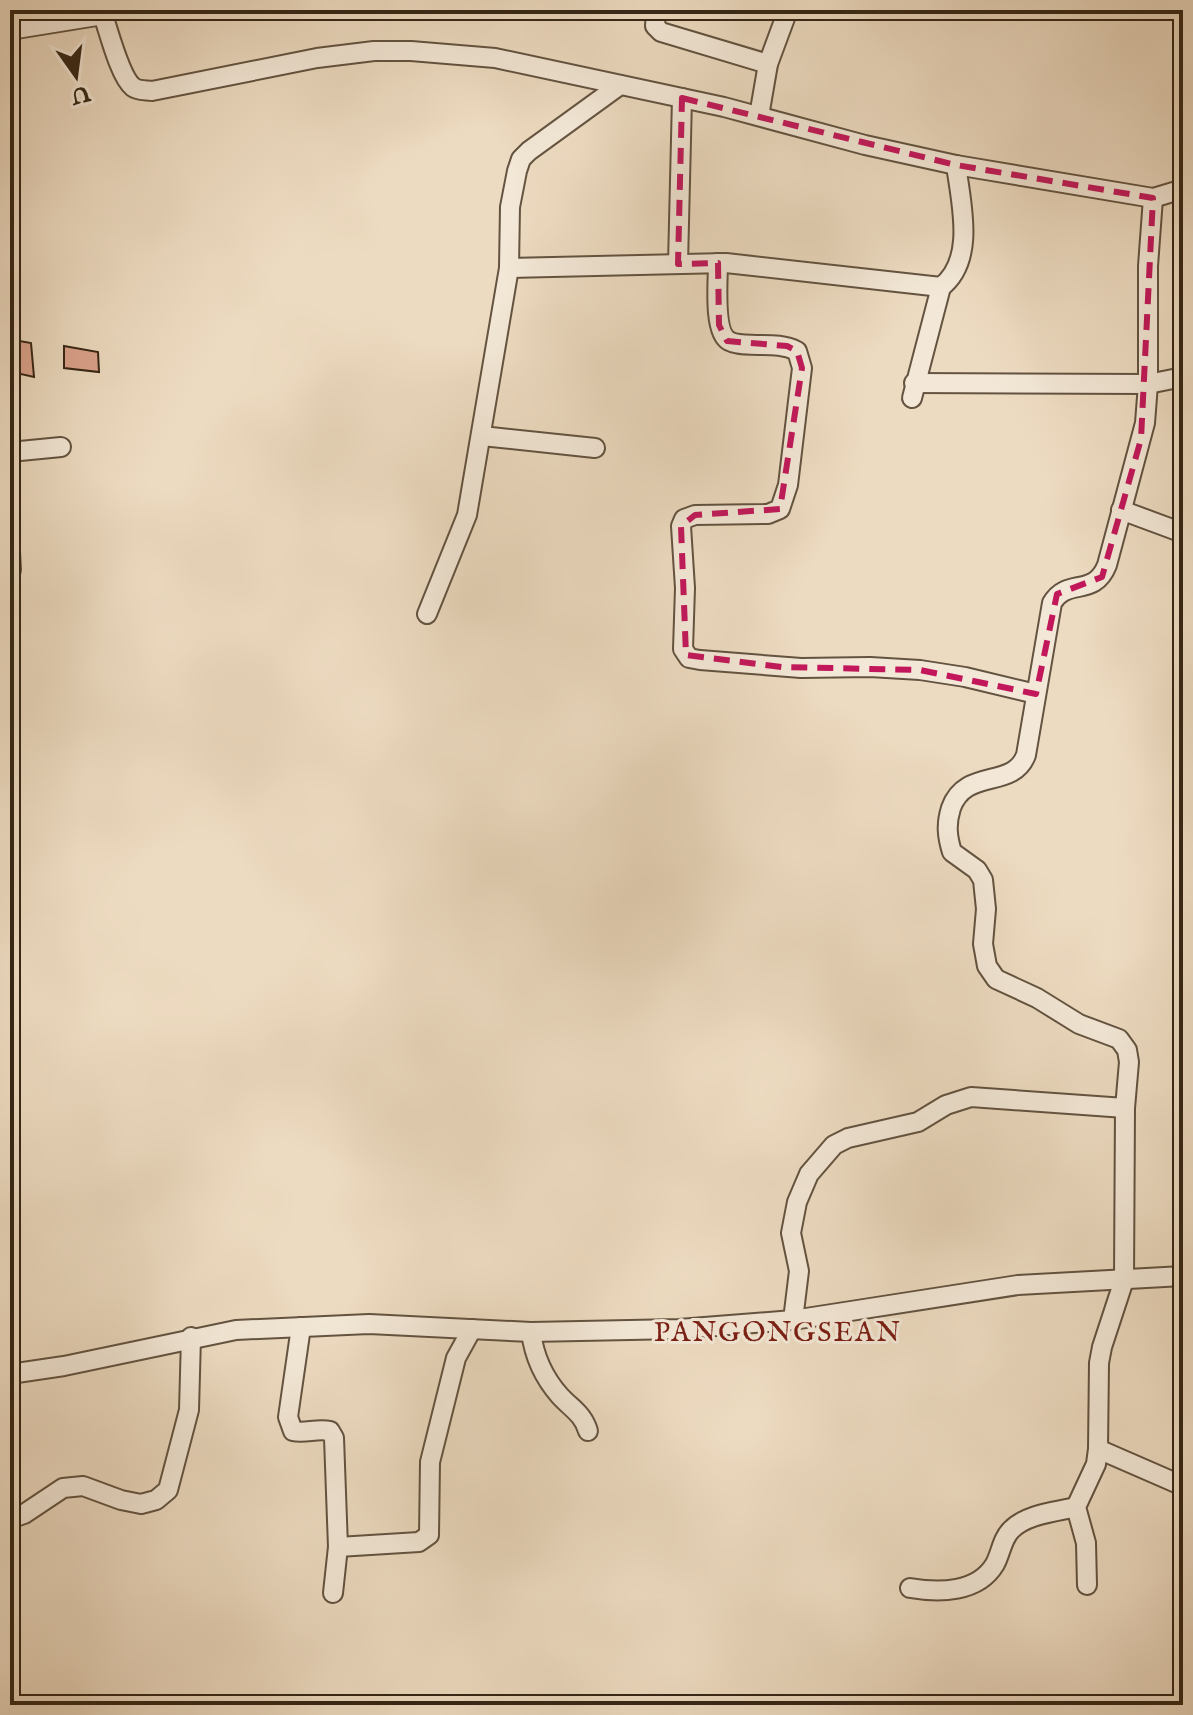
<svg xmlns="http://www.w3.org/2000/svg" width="1193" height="1715" font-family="'IM FELL English',serif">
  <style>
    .building { fill: #dca48d; stroke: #352615; stroke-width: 2 }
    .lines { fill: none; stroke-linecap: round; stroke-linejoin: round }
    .minor-casing { stroke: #635340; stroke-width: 22 }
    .minor { stroke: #f3e8d7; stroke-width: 18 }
    .marked { fill: none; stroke: #c2185b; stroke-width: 6; stroke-dasharray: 16 10; stroke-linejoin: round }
    .labels { text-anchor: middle; stroke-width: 6; stroke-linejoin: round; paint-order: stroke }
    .quarter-label { font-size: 28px; letter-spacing: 2px; fill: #7a1f14; stroke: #f3e8d7 }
  </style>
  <rect width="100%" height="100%" fill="#eddbc1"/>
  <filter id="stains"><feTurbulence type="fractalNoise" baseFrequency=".0025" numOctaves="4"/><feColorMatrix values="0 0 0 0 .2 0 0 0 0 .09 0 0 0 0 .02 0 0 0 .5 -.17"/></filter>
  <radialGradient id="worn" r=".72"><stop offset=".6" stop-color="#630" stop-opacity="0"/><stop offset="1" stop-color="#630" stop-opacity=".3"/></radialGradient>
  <!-- building -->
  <g class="building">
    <polygon points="14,340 31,343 34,377 12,372"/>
    <polygon points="64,346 98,352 99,372 64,368"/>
  </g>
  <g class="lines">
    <defs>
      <g id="minor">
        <polyline points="656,10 655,26 661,32 768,64"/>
        <path d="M103,15C109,32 120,77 133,87C138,91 146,90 152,91L317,58L374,51H411L495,58L724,107L865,145L956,165L1153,198L1183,189"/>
        <polyline points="10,30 103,15 102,10"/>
        <polyline points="759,116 768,64 788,10"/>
        <path d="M1153,198L1148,266V384L1145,423L1107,565C1094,598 1067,577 1052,603L1026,755C1013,790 966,767 951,808C946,824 947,836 952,852L977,870L983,880L986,909L983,944L987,966L996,979L1037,998L1079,1024L1119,1039L1127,1050L1129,1062L1125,1108L1124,1280L1102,1347L1099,1363L1098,1449L1183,1486"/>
        <path d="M718,263C718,281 713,332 729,341C738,346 751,344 760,345C773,345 785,345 797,351L802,368L788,485L780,509L768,514L695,515L684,519L681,526L685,588L683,649L689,658L700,660L801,668L870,667L920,670L965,677L1036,694"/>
        <polyline points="678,264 682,98"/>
        <path d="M509,268L726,263L941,287C976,260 961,203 956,165"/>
        <polyline points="914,383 1148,384 1183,377"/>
        <polyline points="912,398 941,287"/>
        <polyline points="482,436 595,448"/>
        <polyline points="10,452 61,447"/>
        <polyline points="1121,510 1183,533"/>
        <polyline points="10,552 11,570"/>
        <polyline points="427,614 467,515 509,268 510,207 517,171 521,159 529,151 620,85"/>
        <polyline points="793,1320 799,1271 791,1233 797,1202 809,1174 834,1145 848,1138 918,1122 946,1105 971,1097 1125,1108"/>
        <path d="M301,1327L288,1417L293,1431C305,1434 317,1428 330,1431L334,1438L338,1547L333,1593"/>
        <path d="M531,1332C534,1356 544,1378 560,1396C572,1409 583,1414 588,1431"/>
        <polyline points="10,1374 64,1366 236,1330 369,1324 531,1332 679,1329 793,1320 1018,1285 1183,1276"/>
        <polyline points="10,1519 24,1514 63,1488 83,1486 121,1500 141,1504 156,1500 168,1490 189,1410 191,1337"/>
        <polyline points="338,1547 419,1542 429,1535 430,1462 456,1358 472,1329"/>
        <polyline points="1087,1585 1086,1543 1076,1507 1096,1464 1098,1449"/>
        <path d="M910,1588C939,1593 978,1593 995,1564C1001,1553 1002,1539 1011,1530C1026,1514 1056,1512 1076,1507"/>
      </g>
    </defs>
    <!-- minor casing -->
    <use href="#minor" class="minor-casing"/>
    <!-- minor -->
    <use href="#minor" class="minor"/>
  </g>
  <!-- marked area -->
  <path class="marked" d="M682,98L956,165L1153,198L1141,439L1102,577L1057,594L1036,694L920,670L782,667L686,655L681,526L695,515L780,509L802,368L797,351L787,346L727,341L719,325L718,263L678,264Z"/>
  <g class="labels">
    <!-- quarter labels -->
    <g class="quarter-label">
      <text x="778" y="1341">PANGONGSEAN</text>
    </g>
  </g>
  <!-- margin -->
  <rect width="1193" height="1715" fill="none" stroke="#eddbc1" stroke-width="40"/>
  <rect x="12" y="12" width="1169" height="1691" fill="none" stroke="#352615" stroke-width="4"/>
  <rect x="20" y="20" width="1153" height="1675" fill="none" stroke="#352615" stroke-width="2"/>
  <!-- north arrow -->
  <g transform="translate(76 76) rotate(166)" stroke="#f3e8d7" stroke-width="6" paint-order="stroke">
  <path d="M0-6L14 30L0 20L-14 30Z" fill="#352615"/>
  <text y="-12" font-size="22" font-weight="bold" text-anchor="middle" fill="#352615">U</text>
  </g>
  <rect width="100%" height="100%" filter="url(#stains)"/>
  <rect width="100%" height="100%" fill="url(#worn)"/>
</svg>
